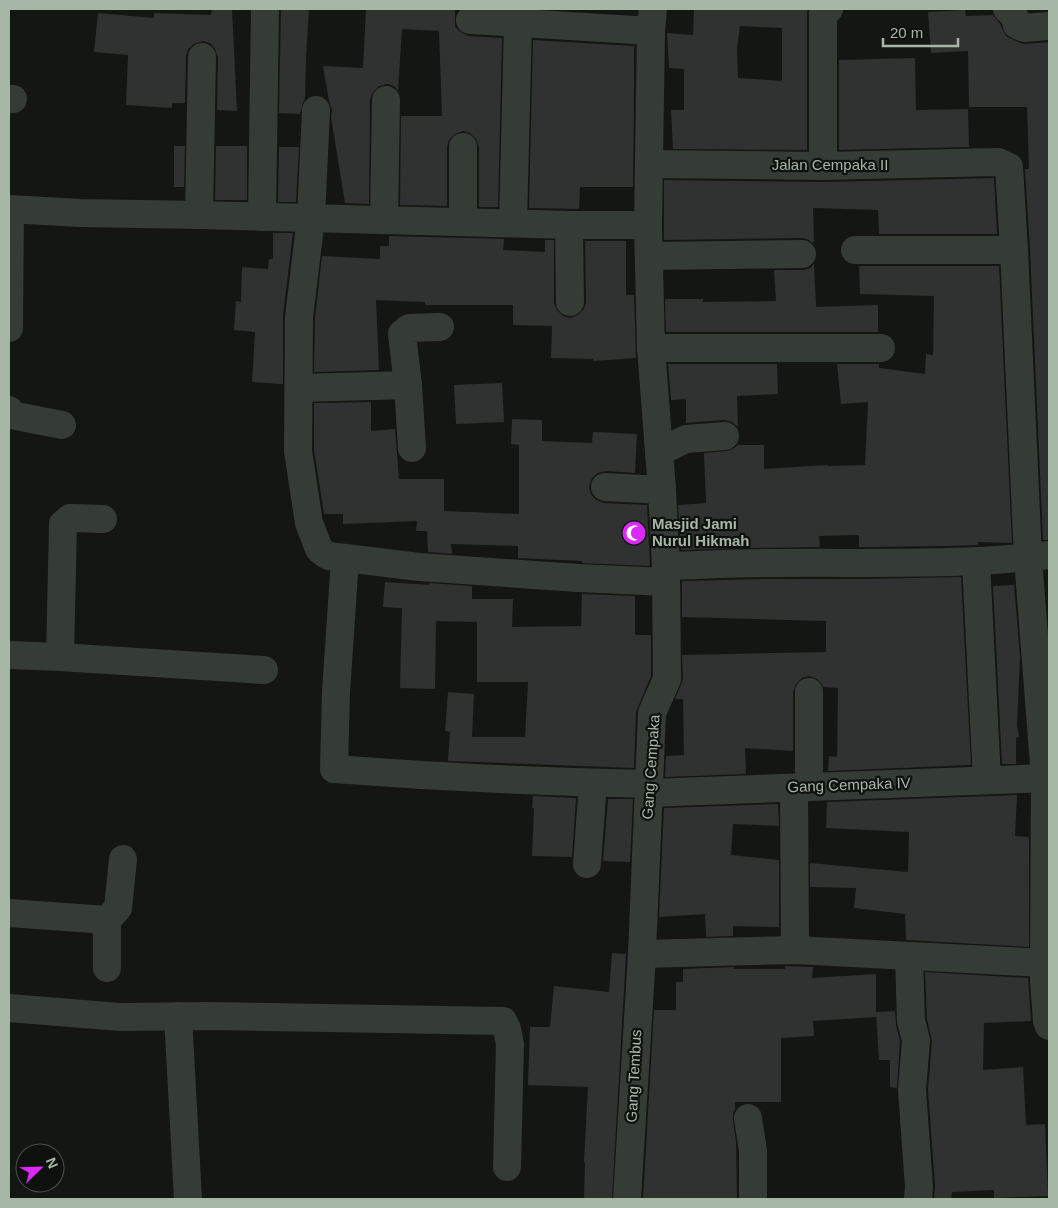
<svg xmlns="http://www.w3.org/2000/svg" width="1058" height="1208" font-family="Helvetica,sans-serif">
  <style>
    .building { fill: #2f3230; fill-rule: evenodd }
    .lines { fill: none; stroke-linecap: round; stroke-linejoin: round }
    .minor { stroke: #353b35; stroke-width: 28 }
    .labels { text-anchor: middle; stroke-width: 4.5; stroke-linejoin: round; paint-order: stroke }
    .street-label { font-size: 15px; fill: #a7b7a5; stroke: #0f110f }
    .poi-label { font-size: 15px; font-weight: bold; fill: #a7b7a5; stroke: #0f110f; text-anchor: start }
  </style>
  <rect width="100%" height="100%" fill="#141614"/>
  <!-- building -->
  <g class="building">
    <polygon points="212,9 232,9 237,111 217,110 218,57 215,49 210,43 203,41 194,44 188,49 186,56 185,103 172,103 172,108 126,105 128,55 94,52 98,13 154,18 154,13 211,15"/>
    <polygon points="281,9 309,9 306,57 305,99 303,102 300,114 279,113"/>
    <polygon points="366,9 455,9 455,27 462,33 469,36 502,38 498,207 479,207 479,147 476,139 470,133 463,131 455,134 449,140 447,147 447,206 400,205 401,116 442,116 439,31 402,29 398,91 394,86 387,84 379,86 373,92 370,99 369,204 345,203 331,117 332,110 329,101 323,66 363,68"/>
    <path d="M694,9H808L807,13V150L673,149L671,110H684V69L669,68L667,33L693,35ZM740,26L782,28V81L738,78L737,48Z"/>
    <polygon points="965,10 966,16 993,15 1000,24 1006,36 1018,42 1025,44 1049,42 1049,540 1043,540 1030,249 1025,169 1029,169 1027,107 969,107 968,51 931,53 928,12"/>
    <polygon points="533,40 634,46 634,89 633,187 580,187 579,209 529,208"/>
    <polygon points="915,58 916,110 968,109 969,147 839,150 839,60"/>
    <polygon points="174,146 185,146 184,187 174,187"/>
    <polygon points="216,146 247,146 247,200 215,200"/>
    <polygon points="279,147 299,147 296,202 278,202"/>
    <polygon points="994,178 997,234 879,234 878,210 813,208 814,242 812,242 812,243 809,240 802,238 664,240 664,180 823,182"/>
    <polygon points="273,233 293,233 283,315 283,384 252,382 255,332 234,330 236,301 241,302 242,267 268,269 269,259 273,259"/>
    <polygon points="389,236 504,239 503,250 545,252 545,240 554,240 554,303 557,310 563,316 570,318 578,315 584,309 586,302 585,241 626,241 626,295 634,295 636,358 593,361 593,359 551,358 552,326 513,325 513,305 425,305 425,302 376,300 379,370 314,372 315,318 322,256 380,259 380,246 389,246"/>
    <polygon points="814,264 816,307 878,305 878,332 666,332 665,299 703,299 703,302 776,301 774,270 803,270 810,268"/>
    <polygon points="859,266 999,266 1012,543 978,542 978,545 947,546 859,547 859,535 819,536 820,547 749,548 681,550 678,505 706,503 704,453 727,451 733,449 738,445 764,445 764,469 828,465 828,466 865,465 868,402 841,404 837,364 879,364 879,368 925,374 926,354 933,355 934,296 860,294"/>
    <polygon points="668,364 777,364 778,394 737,396 738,427 732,422 724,420 686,423 686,399 671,400"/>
    <polygon points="502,383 504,422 456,424 454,385"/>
    <polygon points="371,402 371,431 395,429 399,479 444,479 444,511 519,514 519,445 511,444 512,419 542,420 542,441 592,443 593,432 637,434 635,473 606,471 598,473 592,478 589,487 591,494 596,500 604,503 647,505 650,566 582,563 582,561 518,558 518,546 451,544 452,554 428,552 427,531 416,531 417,521 343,524 343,514 324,514 314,450 314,403"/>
    <polygon points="961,577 971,765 828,771 829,756 837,757 838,688 823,687 822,684 817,679 809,676 802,678 796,684 793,692 793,751 745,748 746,774 665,777 666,756 684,755 683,699 675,699 681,685 683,679 682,655 826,652 826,621 682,617 682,581 763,579 862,579"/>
    <polygon points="385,582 429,585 429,583 472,586 472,599 513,599 512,627 581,626 582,594 635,596 635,635 651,635 651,676 636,712 634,768 448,761 450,732 445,731 448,692 474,694 472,737 525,737 528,682 477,682 477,622 436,621 435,689 400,688 402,608 383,607"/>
    <polygon points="1014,585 1020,657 1017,725 1019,737 1016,738 1016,764 1002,764 993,586"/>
    <polygon points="1017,795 1015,836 1029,837 1029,947 906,940 905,914 854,908 856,888 810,887 810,863 908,872 909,832 826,828 827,802"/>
    <polygon points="533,796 576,798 572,857 532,856 534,808 532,808"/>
    <polygon points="608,799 633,799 630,862 603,861"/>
    <polygon points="778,804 779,826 733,824 731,855 779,860 779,927 733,926 733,936 706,937 705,914 659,917 664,808"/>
    <polygon points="612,953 626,954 612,1199 584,1199 585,1162 584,1162 588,1087 528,1085 530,1027 550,1027 554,986 609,992"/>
    <polygon points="785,966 813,967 812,978 876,974 876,1017 813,1021 814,1036 781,1038 781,1102 735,1102 735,1110 733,1113 733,1120 736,1142 737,1199 643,1199 654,1010 676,1010 676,982 683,982 683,969 734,967 734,969 785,969"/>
    <polygon points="925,972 1028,978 1031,1021 984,1023 983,1070 1023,1067 1026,1125 1045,1124 1048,1196 994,1198 994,1190 952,1192 951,1199 934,1199 935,1186 928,1090 932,1041 927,1019"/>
    <polygon points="895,1011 896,1025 900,1041 897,1088 890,1087 890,1060 879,1060 876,1012"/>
  </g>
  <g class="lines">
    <!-- minor -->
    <g class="minor">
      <polyline points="1007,9 1014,15 1017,25 1024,28 1049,26"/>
      <polyline points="470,20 651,31"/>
      <polyline points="9,99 13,99"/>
      <polyline points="316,110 311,218 299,317 298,451 309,523 319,549 325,554 329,556 419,567 578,578 666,582"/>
      <polyline points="463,147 463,222"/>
      <polyline points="649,164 823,166 998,162 1009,167 1014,250 1028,558 1045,778 1044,980 1047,1021 1049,1026"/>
      <polyline points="823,166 823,13 829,9"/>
      <polyline points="9,209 80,213 199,215 569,225 648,225"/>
      <polyline points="199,215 202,57"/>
      <polyline points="262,217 265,9"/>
      <polyline points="384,220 386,100"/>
      <polyline points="513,223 518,23"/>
      <polyline points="569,225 570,302"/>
      <polyline points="855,250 1014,250"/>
      <polyline points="649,256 802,254"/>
      <polyline points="9,328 10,209"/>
      <polyline points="651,348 881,348"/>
      <polyline points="408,385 412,448"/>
      <polyline points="299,388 408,385 402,334 409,328 440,327"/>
      <polyline points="9,410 11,415 62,425"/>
      <polyline points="659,452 686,439 725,436"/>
      <polyline points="605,487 662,490"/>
      <path d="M345,559L336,692L334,769C439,777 544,782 649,784"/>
      <polyline points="976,562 987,780"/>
      <path d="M666,566C703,565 740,563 776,563C868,562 959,566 1049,555"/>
      <polyline points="9,655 60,657 264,670"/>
      <polyline points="60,657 63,524 70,518 103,519"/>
      <polyline points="809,692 809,787"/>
      <polyline points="794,788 795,950"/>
      <polyline points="649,793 1049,778"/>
      <polyline points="587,864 593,783"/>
      <polyline points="9,913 107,920 118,908 123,859"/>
      <polyline points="107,920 107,968"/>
      <polyline points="642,954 795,950 1044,963"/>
      <polyline points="909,956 911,1021 916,1040 912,1090 919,1187 918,1199"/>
      <polyline points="9,1008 120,1017 207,1016 503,1021 507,1029 510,1044 507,1167"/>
      <polyline points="178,1016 188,1199"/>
      <polyline points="748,1118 753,1151 753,1199"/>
      <polyline points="627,1199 642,954 652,713 667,679 666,566 662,490 651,348 648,225 651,31 653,9"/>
    </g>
  </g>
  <!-- icons -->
  <defs>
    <symbol id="mosque-disc" viewBox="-11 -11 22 22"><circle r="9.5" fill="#da29f9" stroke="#0f110f"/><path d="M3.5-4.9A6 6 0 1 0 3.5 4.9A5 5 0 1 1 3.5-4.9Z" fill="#fff"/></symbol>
  </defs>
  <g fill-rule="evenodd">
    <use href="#mosque-disc" x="620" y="519" width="28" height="28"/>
  </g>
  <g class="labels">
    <!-- street labels -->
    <g class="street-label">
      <text x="830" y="170">Jalan Cempaka II</text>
      <text transform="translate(651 767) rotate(-86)" y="5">Gang Cempaka</text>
      <text transform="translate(849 785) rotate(-2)" y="5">Gang Cempaka IV</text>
      <text transform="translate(634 1076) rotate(-87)" y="5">Gang Tembus</text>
    </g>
    <!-- poi labels -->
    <g class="poi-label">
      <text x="652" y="529">Masjid Jami<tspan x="652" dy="17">Nurul Hikmah</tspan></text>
    </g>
  </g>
  <!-- border -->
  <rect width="1058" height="1208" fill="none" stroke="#a7b7a5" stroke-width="20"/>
  <!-- north arrow -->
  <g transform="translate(40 1168) rotate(67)"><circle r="24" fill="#0f110f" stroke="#4c534b"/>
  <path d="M0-4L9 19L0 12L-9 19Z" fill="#da29f9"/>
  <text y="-8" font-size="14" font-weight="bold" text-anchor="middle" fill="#a7b7a5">N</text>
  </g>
  <!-- scale -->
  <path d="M883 38v8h75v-8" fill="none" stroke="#a7b7a5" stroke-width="2.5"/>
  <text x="890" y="38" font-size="15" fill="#a7b7a5" stroke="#0f110f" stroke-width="4" paint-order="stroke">20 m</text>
</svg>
